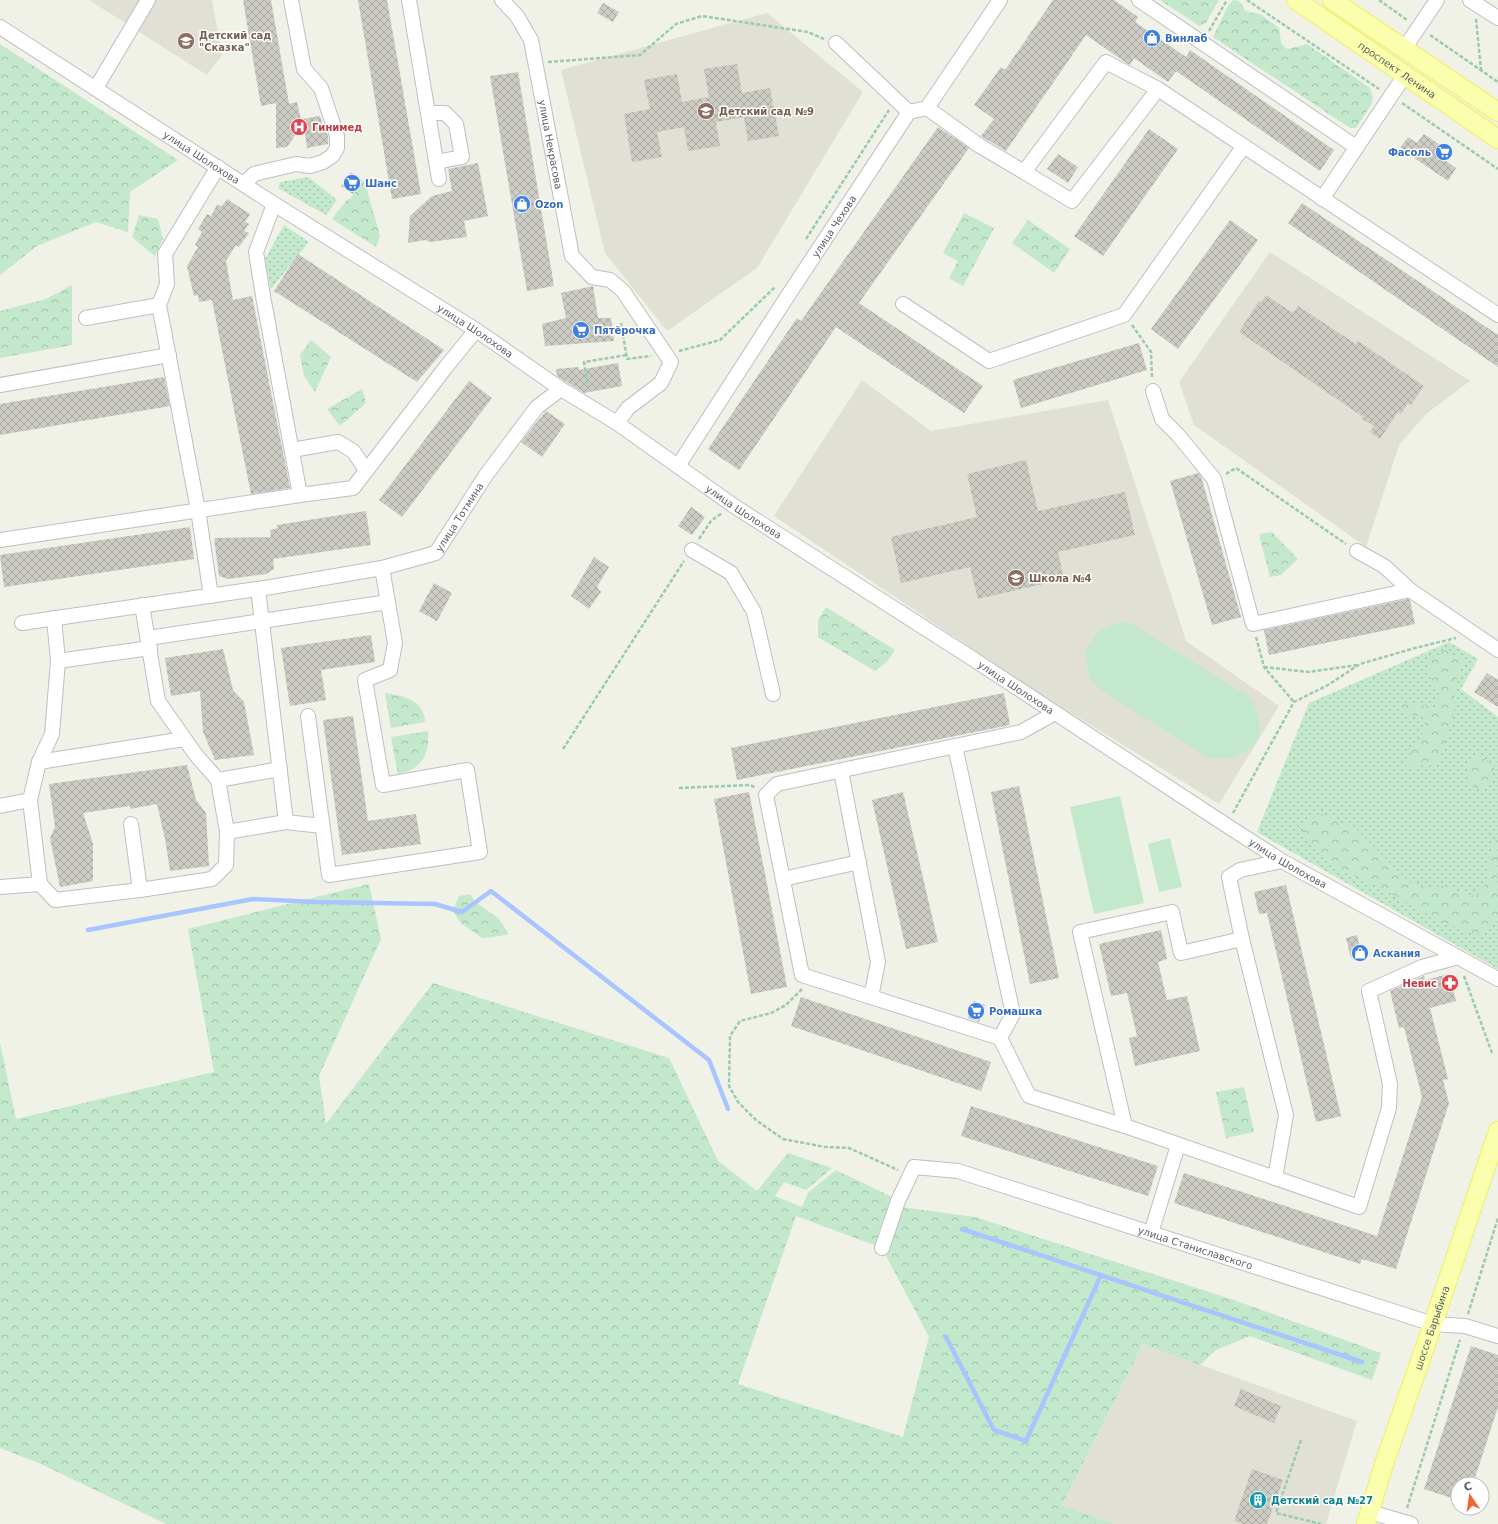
<svg xmlns="http://www.w3.org/2000/svg" width="1498" height="1524" font-family="'DejaVu Sans',sans-serif">
  <style>
    .education { fill: #e1e0d5 }
    .grass { fill: url(#grass-dots) }
    .forest { fill: url(#forest-crowns) }
    .garden { fill: #c3e8cb }
    .lines { fill: none; stroke-linecap: round; stroke-linejoin: round }
    .stream { stroke: #a8c5ff; stroke-width: 4.5 }
    .building { fill: url(#building-cross-hatch) }
    .minor-casing { stroke: #bebfc5; stroke-width: 16 }
    .major-casing { stroke: #f5ed5b; stroke-width: 20 }
    .path { stroke: #9bcab3; stroke-width: 2.5; stroke-dasharray: 4 2; stroke-linecap: butt }
    .minor { stroke: #fff; stroke-width: 14 }
    .major { stroke: #faffad; stroke-width: 18 }
    .labels { text-anchor: middle; stroke-width: 3; stroke-linejoin: round; paint-order: stroke }
    .education-label { font-size: 10px; font-weight: bold; fill: #785e54; stroke: #fff; text-anchor: start }
    .shop-label { font-size: 10px; font-weight: bold; fill: #366cbe; stroke: #fff; text-anchor: start }
    .street-label { font-size: 10px; fill: #5e6067; stroke: #fff }
    .health-label { font-size: 10px; font-weight: bold; fill: #be3a42; stroke: #fff; text-anchor: start }
    .culture-label { font-size: 10px; font-weight: bold; fill: #0d838f; stroke: #fff; text-anchor: start }
  </style>
  <defs>
    <pattern id="grass-dots" width="8" height="8" patternUnits="userSpaceOnUse"><rect width="8" height="8" fill="#c3e8cb"/><path d="M2 2h.1M6 6h.1" fill="none" stroke="#a2bfa9" stroke-width="1.8" stroke-linecap="round"/></pattern>
    <pattern id="forest-crowns" width="20" height="18" patternUnits="userSpaceOnUse"><rect width="20" height="18" fill="#c3e8cb"/><path d="M2 6a3 3 0 1 1 6 0M12 15a3 3 0 1 1 6 0" fill="none" stroke="#a2bfa9"/></pattern>
    <pattern id="building-cross-hatch" width="8" height="8" patternUnits="userSpaceOnUse"><rect width="8" height="8" fill="#cccbc4"/><path d="M0 0l8 8M0 8l8-8" fill="none" stroke="#a9a8a3"/></pattern>
  </defs>
  <rect width="100%" height="100%" fill="#f0f1e7"/>
  <!-- education -->
  <g class="education">
    <polygon points="89,0 212,0 222,55 207,75"/>
    <polygon points="767,13 863,92 757,268 667,331 605,253 561,70"/>
    <polygon points="1270,252 1470,381 1426,414 1399,445 1366,547 1194,425 1179,382"/>
    <polygon points="862,380 931,431 1108,400 1186,641 1279,706 1219,804 1029,687 774,516"/>
    <polygon points="1143,1344 1357,1421 1326,1524 1114,1524 1062,1505"/>
  </g>
  <!-- grass -->
  <g class="grass">
    <polygon points="308,177 337,200 326,215 278,188 280,182"/>
    <polygon points="284,225 309,242 271,289 265,259"/>
    <polygon points="1449,642 1478,659 1461,689 1498,717 1498,969 1257,832 1309,703"/>
  </g>
  <!-- forest -->
  <g class="forest">
    <polygon points="1160,0 1219,0 1206,23 1200,26"/>
    <path d="M1233,0C1241,0 1243,5 1245,11L1262,15L1279,28L1281,43L1287,49L1307,44L1370,88L1373,97L1372,103L1356,128H1350L1213,37L1228,6Z"/>
    <polygon points="0,44 178,160 130,192 128,232 96,222 37,246 0,275"/>
    <polygon points="364,179 380,236 376,247 332,219 346,201 351,198"/>
    <polygon points="964,213 994,228 963,286 949,278 958,261 943,253"/>
    <polygon points="139,215 158,219 163,239 155,256 132,237"/>
    <polygon points="1028,220 1070,249 1054,273 1012,243"/>
    <polygon points="72,285 72,345 0,358 0,311 46,299"/>
    <polygon points="311,340 331,357 315,392 304,376 300,355"/>
    <polygon points="362,389 366,403 340,426 327,409"/>
    <polygon points="1272,532 1298,559 1281,575 1270,577 1259,534"/>
    <polygon points="826,607 895,650 887,662 875,671 818,637 818,620"/>
    <polygon points="1445,650 1464,661 1455,684 1454,712 1438,763 1405,769 1413,748 1424,731 1425,716 1410,715 1400,705 1408,702 1435,708 1440,692 1430,677 1429,661"/>
    <path d="M385,693C404,696 424,700 425,722L391,728Z"/>
    <path d="M428,731C430,754 422,769 398,774L391,737Z"/>
    <polygon points="1479,755 1495,766 1489,783 1480,789 1467,785 1469,765"/>
    <polygon points="1322,814 1352,828 1358,830 1393,867 1411,883 1426,888 1443,886 1464,894 1477,896 1488,880 1490,854 1497,836 1498,919 1486,930 1477,935 1438,920 1373,884 1341,871 1322,855 1303,836 1303,822"/>
    <polygon points="369,884 381,939 319,1076 326,1124 433,983 669,1058 718,1161 757,1191 788,1153 832,1168 806,1190 784,1182 775,1196 802,1207 808,1193 836,1170 892,1197 879,1231 877,1246 796,1216 738,1384 903,1437 929,1337 885,1254 901,1207 975,1217 1231,1299 1381,1353 1372,1380 1250,1336 1216,1350 1200,1365 1143,1344 1062,1505 1114,1524 166,1524 41,1464 0,1448 0,1043 16,1119 214,1072 188,929"/>
    <polygon points="470,894 475,902 498,918 509,934 494,937 482,938 461,923 453,911 459,896"/>
    <polygon points="1244,1087 1254,1132 1226,1138 1216,1092"/>
  </g>
  <!-- garden -->
  <g class="garden">
    <polygon points="1119,622 1129,622 1248,696 1258,712 1260,734 1253,747 1232,759 1209,758 1102,691 1089,677 1085,651 1097,632"/>
    <polygon points="1120,796 1144,903 1094,914 1070,807"/>
    <polygon points="1170,838 1182,887 1159,892 1148,844"/>
  </g>
  <g class="lines">
    <!-- stream -->
    <g class="stream">
      <polyline points="88,930 253,899 315,902 435,904 462,912 491,891 709,1060 728,1109"/>
      <polyline points="962,1229 1362,1362"/>
      <polyline points="946,1337 994,1430 1026,1441 1101,1275"/>
    </g>
  </g>
  <!-- building -->
  <g class="building">
    <polygon points="243,0 271,0 289,104 297,102 302,125 287,147 276,148 276,103 261,106"/>
    <polygon points="358,0 387,0 421,194 392,199"/>
    <polygon points="1053,0 1114,0 1138,17 1135,22 1186,57 1190,50 1334,150 1320,171 1176,71 1168,82 1134,58 1130,65 1128,64 1086,35 1006,151 981,136 994,119 974,105 1001,67 1005,70"/>
    <polygon points="603,3 619,12 613,22 597,13"/>
    <polygon points="737,64 742,93 770,88 779,136 748,141 744,117 716,122 720,146 688,151 684,127 657,132 662,157 632,162 624,114 650,109 644,80 677,74 682,102 709,97 704,69"/>
    <polygon points="518,72 554,286 527,291 490,76"/>
    <polygon points="320,116 324,131 326,130 328,137 328,144 307,148 303,119"/>
    <polygon points="938,127 969,148 859,303 983,386 964,413 836,327 739,470 708,449 797,318 801,321"/>
    <polygon points="1149,129 1178,149 1103,256 1074,236"/>
    <polygon points="1424,134 1449,151 1443,159 1456,168 1448,181 1400,148 1408,137 1417,143"/>
    <polygon points="1058,154 1078,167 1068,183 1047,169"/>
    <polygon points="478,163 488,216 464,221 467,237 430,242 425,240 408,243 410,216 432,196 452,191 448,169"/>
    <polygon points="351,172 362,180 353,194 341,186"/>
    <polygon points="227,199 250,214 245,222 249,224 244,231 249,233 239,247 236,245 226,261 233,300 252,296 290,488 251,494 212,300 199,302 198,295 194,296 187,266 198,247 195,245 202,232 198,229 207,214 211,216 217,205 222,206"/>
    <polygon points="1302,203 1498,335 1498,367 1288,223"/>
    <polygon points="1230,220 1258,240 1178,349 1151,329"/>
    <polygon points="298,254 444,350 417,382 274,291"/>
    <polygon points="593,286 598,318 611,318 614,341 545,346 542,324 566,318 561,293"/>
    <polygon points="1266,295 1293,313 1298,306 1356,344 1358,341 1424,386 1411,405 1408,403 1401,414 1398,412 1380,439 1370,432 1374,426 1362,419 1363,417 1239,332 1259,301 1261,302"/>
    <polygon points="1139,343 1147,370 1021,408 1013,380"/>
    <polygon points="618,363 622,386 584,393 557,376 556,369 579,367 579,370"/>
    <polygon points="164,377 170,406 0,435 0,404"/>
    <polygon points="469,381 492,398 402,517 379,500"/>
    <polygon points="546,411 565,424 542,457 521,442"/>
    <polygon points="1026,460 1038,511 1125,492 1135,535 1058,552 1064,579 978,599 970,567 901,583 891,537 977,517 967,474"/>
    <polygon points="1198,473 1201,476 1241,617 1212,625 1170,481"/>
    <polygon points="691,507 705,517 692,535 678,526"/>
    <polygon points="366,511 371,545 273,559 274,569 266,574 228,579 219,576 214,538 271,537 270,530 278,528 277,525"/>
    <polygon points="190,527 194,559 4,587 0,555"/>
    <polygon points="594,557 609,567 597,587 601,592 589,609 571,596"/>
    <polygon points="434,583 452,593 437,621 419,611"/>
    <polygon points="1408,599 1410,600 1415,624 1269,655 1264,630"/>
    <polygon points="371,635 375,662 321,670 326,700 290,706 281,648"/>
    <polygon points="223,649 233,690 244,702 254,755 215,760 203,732 200,691 171,696 165,658"/>
    <polygon points="1487,673 1498,680 1498,707 1474,692"/>
    <polygon points="1004,693 1010,725 737,780 731,748"/>
    <polygon points="353,716 368,821 416,814 421,844 342,855 323,720"/>
    <polygon points="187,765 196,800 206,813 209,866 170,871 165,839 157,804 130,809 130,806 83,813 93,844 93,881 60,887 50,838 55,827 49,784"/>
    <polygon points="1019,786 1059,978 1030,984 991,792"/>
    <polygon points="749,792 787,987 751,994 714,799"/>
    <polygon points="903,792 938,942 906,949 872,800"/>
    <polygon points="1286,885 1341,1116 1316,1122 1267,913 1259,914 1254,892"/>
    <polygon points="1161,930 1167,959 1158,962 1167,1000 1187,996 1200,1051 1135,1066 1129,1038 1137,1036 1127,993 1111,996 1099,944"/>
    <polygon points="1357,935 1362,956 1351,958 1346,938"/>
    <polygon points="1449,974 1456,1001 1430,1008 1448,1079 1443,1080 1449,1103 1396,1269 1362,1259 1360,1264 1174,1203 1184,1173 1377,1236 1422,1097 1404,1027 1399,1028 1390,991 1424,976 1425,980"/>
    <polygon points="801,997 991,1062 981,1091 791,1026"/>
    <polygon points="974,1001 985,1005 979,1022 968,1018"/>
    <polygon points="971,1106 1158,1166 1148,1196 961,1136"/>
    <polygon points="1471,1346 1498,1355 1498,1407 1473,1484 1458,1484 1458,1500 1424,1489"/>
    <polygon points="1241,1389 1281,1406 1274,1423 1234,1406"/>
    <polygon points="1252,1469 1283,1480 1267,1524 1243,1524 1234,1521"/>
  </g>
  <g class="lines">
    <defs>
      <g id="minor">
        <polyline points="409,0 439,179"/>
        <path id="s1" d="M502,0L517,16L531,40L572,256L592,277L610,280L623,291L671,362L661,383L628,408L617,423"/>
        <polyline points="1139,0 1356,147"/>
        <polyline points="1470,0 1498,18"/>
        <path id="s2" d="M0,27L274,204L476,330L561,389L617,423L734,506L970,657L1226,825L1282,861L1498,979"/>
        <polyline points="836,43 909,112"/>
        <polyline points="1404,49 1437,0"/>
        <polyline points="96,88 148,0"/>
        <polyline points="927,108 980,146 1024,172 1106,62 1158,89 1498,315"/>
        <polyline points="428,113 445,113 456,124 462,157 436,162"/>
        <polyline points="1024,172 1072,201 1158,89"/>
        <polyline points="244,184 254,174 296,164 310,166 323,162 332,156 337,148 337,136 321,88 304,69 291,0"/>
        <polyline points="1322,199 1405,75"/>
        <polyline points="903,304 989,361 1124,315 1243,147"/>
        <polyline points="86,318 159,305"/>
        <polyline points="0,385 169,355"/>
        <polyline points="1153,391 1162,419 1178,435 1214,479 1253,624 1410,590 1498,650"/>
        <polyline points="292,450 338,442 353,451 366,470"/>
        <path id="s3" d="M678,466L785,300L909,112L927,108L1000,0"/>
        <polyline points="300,495 353,488 446,367 476,330"/>
        <polyline points="0,540 300,495 263,296 256,252 274,204"/>
        <polyline points="692,550 731,573 754,612 773,694"/>
        <polyline points="1357,551 1384,566 1410,590"/>
        <polyline points="258,589 286,822"/>
        <polyline points="211,596 198,510 159,305 167,284 165,254 218,167"/>
        <polyline points="142,605 158,701 196,755 218,780"/>
        <path id="s4" d="M22,623L271,587L382,568L436,553L486,475L537,407L561,389"/>
        <polyline points="148,638 388,602"/>
        <polyline points="58,661 150,648"/>
        <polyline points="1055,713 1021,732 777,784 766,795 802,975 1000,1038 1029,1096 1125,1126 1359,1207 1389,1108 1390,1084 1369,991 1422,967 1458,957"/>
        <polyline points="308,716 329,875 480,852 467,770 383,785 365,680 390,670 395,643 382,568"/>
        <polyline points="955,746 1013,1014 1000,1038"/>
        <polyline points="39,762 184,739"/>
        <polyline points="280,769 218,780 227,832 286,822 322,826"/>
        <polyline points="841,771 878,962 871,997"/>
        <polyline points="30,800 40,884"/>
        <polyline points="0,806 30,800 39,762 52,734 58,661 54,618"/>
        <polyline points="131,824 140,890 212,879 226,865 227,832"/>
        <polyline points="783,879 859,862"/>
        <polyline points="0,887 40,884 55,900 140,890"/>
        <polyline points="1242,939 1286,1115 1275,1178"/>
        <polyline points="1125,1126 1080,932 1172,912 1181,953 1242,939 1229,877 1240,870 1282,861"/>
        <polyline points="1151,1233 1178,1145"/>
        <path id="s5" d="M882,1248L898,1201L914,1167L958,1171L1433,1324L1465,1326L1498,1336"/>
        <polyline points="1370,1512 1411,1524"/>
      </g>
      <g id="major">
        <path id="s6" d="M1296,0L1498,139"/>
        <polyline points="1332,0 1498,112"/>
        <path id="s7" d="M1366,1524L1384,1464L1433,1324L1498,1131"/>
      </g>
    </defs>
    <!-- minor casing -->
    <use href="#minor" class="minor-casing"/>
    <!-- major casing -->
    <use href="#major" class="major-casing"/>
    <!-- path -->
    <g class="path">
      <polyline points="1247,0 1379,89"/>
      <polyline points="1379,0 1407,20"/>
      <polyline points="1476,19 1481,70"/>
      <polyline points="1209,31 1227,0"/>
      <polyline points="1430,35 1498,82"/>
      <polyline points="548,62 640,55 676,24 702,16 808,32 824,39"/>
      <polyline points="1402,103 1498,169"/>
      <polyline points="806,239 889,110"/>
      <polyline points="621,323 627,359 651,356"/>
      <polyline points="1132,325 1151,352 1152,378"/>
      <polyline points="679,351 720,340 775,287"/>
      <polyline points="588,389 584,362 627,355"/>
      <polyline points="1226,474 1236,468 1346,544"/>
      <polyline points="699,539 711,521 722,513"/>
      <polyline points="1256,637 1264,667 1294,702"/>
      <polyline points="1264,667 1308,672 1358,665"/>
      <polyline points="563,749 684,561"/>
      <polyline points="679,788 750,785 756,788"/>
      <polyline points="1233,813 1294,702 1328,685 1360,664 1415,648 1456,638"/>
      <polyline points="1464,976 1492,1053"/>
      <polyline points="802,989 786,1005 771,1013 740,1021 730,1036 729,1086 738,1102 756,1120 783,1139 825,1147 849,1148 898,1170"/>
      <polyline points="1468,1314 1498,1218"/>
      <polyline points="1301,1440 1276,1513 1321,1524"/>
      <polyline points="1407,1508 1460,1340"/>
    </g>
    <!-- minor -->
    <use href="#minor" class="minor"/>
    <!-- major -->
    <use href="#major" class="major"/>
  </g>
  <!-- icons -->
  <defs>
    <symbol id="shop-disc" viewBox="-11 -11 22 22"><circle r="9.5" fill="#3f7fe0" stroke="#fff"/><path d="M-5-2.5h2.3a2.7 3.5 0 0 1 5.4 0H5L5.5 6h-11ZM-1.5-2.5h3a1.5 2.3 0 0 0-3 0Z" fill="#fff"/></symbol>
    <symbol id="school-disc" viewBox="-11 -11 22 22"><circle r="9.5" fill="#8d6e63" stroke="#fff"/><path d="M0-5L7-2L0 1L-7-2ZM-4 1L0 2.5L4 1V4Q0 6-4 4Z" fill="#fff"/></symbol>
    <symbol id="hospital-disc" viewBox="-11 -11 22 22"><circle r="9.5" fill="#e0444e" stroke="#fff"/><path d="M-5-5h3v3.5h4V-5h3V5h-3V1.5h-4V5h-3Z" fill="#fff"/></symbol>
    <symbol id="supermarket-disc" viewBox="-11 -11 22 22"><circle r="9.5" fill="#3f7fe0" stroke="#fff"/><path d="M-6-5.5h2.5l.6 2H6L4.5 2H-2.5L-4.4-4H-6ZM-1.5 3.2a1.3 1.3 0 1 0 .1 0ZM3 3.2a1.3 1.3 0 1 0 .1 0Z" fill="#fff"/></symbol>
    <symbol id="pharmacy-disc" viewBox="-11 -11 22 22"><circle r="9.5" fill="#e0444e" stroke="#fff"/><path d="M-2-6h4v4h4v4h-4v4h-4v-4h-4v-4h4Z" fill="#fff"/></symbol>
    <symbol id="building-disc" viewBox="-11 -11 22 22"><circle r="9.5" fill="#0f9aa8" stroke="#fff"/><path d="M-4-6H4V6H1V3H-1V6H-4ZM-2.5-4.3h1.7v1.8h-1.7ZM.8-4.3h1.7v1.8H.8ZM-2.5-1h1.7V.8h-1.7ZM.8-1h1.7V.8H.8Z" fill="#fff"/></symbol>
  </defs>
  <g fill-rule="evenodd">
    <use href="#shop-disc" x="1142" y="28" width="20" height="20"/>
    <use href="#school-disc" x="176" y="31" width="20" height="20"/>
    <use href="#school-disc" x="696" y="101" width="20" height="20"/>
    <use href="#hospital-disc" x="289" y="117" width="20" height="20"/>
    <use href="#supermarket-disc" x="1434" y="142" width="20" height="20"/>
    <use href="#supermarket-disc" x="342" y="173" width="20" height="20"/>
    <use href="#shop-disc" x="512" y="194" width="20" height="20"/>
    <use href="#supermarket-disc" x="571" y="320" width="20" height="20"/>
    <use href="#school-disc" x="1006" y="568" width="20" height="20"/>
    <use href="#shop-disc" x="1350" y="943" width="20" height="20"/>
    <use href="#pharmacy-disc" x="1440" y="973" width="20" height="20"/>
    <use href="#supermarket-disc" x="966" y="1001" width="20" height="20"/>
    <use href="#building-disc" x="1248" y="1490" width="20" height="20"/>
  </g>
  <g class="labels">
    <!-- education labels -->
    <g class="education-label">
      <text x="199" y="39">Детский сад<tspan x="199" dy="12">"Сказка"</tspan></text>
      <text x="719" y="115">Детский сад №9</text>
      <text x="1029" y="582">Школа №4</text>
    </g>
    <!-- shop labels -->
    <g class="shop-label">
      <text x="1165" y="42">Винлаб</text>
      <text x="1431" y="156" text-anchor="end">Фасоль</text>
      <text x="365" y="187">Шанс</text>
      <text x="535" y="208">Ozon</text>
      <text x="594" y="334">Пятёрочка</text>
      <text x="1373" y="957">Аскания</text>
      <text x="989" y="1015">Ромашка</text>
    </g>
    <!-- street labels -->
    <g class="street-label">
      <text dy="4" stroke="none"><textPath href="#s6" startOffset="123">проспект Ленина</textPath></text>
      <text dy="4" stroke="none"><textPath href="#s1" startOffset="156">улица Некрасова</textPath></text>
      <text dy="4" stroke="none"><textPath href="#s2" startOffset="240">улица Шолохова</textPath></text>
      <text dy="4" stroke="none"><textPath href="#s3" startOffset="286">улица Чехова</textPath></text>
      <text dy="4" stroke="none"><textPath href="#s2" startOffset="564">улица Шолохова</textPath></text>
      <text dy="4" stroke="none"><textPath href="#s2" startOffset="888">улица Шолохова</textPath></text>
      <text dy="4" stroke="none"><textPath href="#s4" startOffset="463">улица Тотмина</textPath></text>
      <text dy="4" stroke="none"><textPath href="#s2" startOffset="1212">улица Шолохова</textPath></text>
      <text dy="4" stroke="none"><textPath href="#s2" startOffset="1536">улица Шолохова</textPath></text>
      <text dy="4" stroke="none"><textPath href="#s5" startOffset="381">улица Станиславского</textPath></text>
      <text dy="4" stroke="none"><textPath href="#s7" startOffset="207">шоссе Барыбина</textPath></text>
    </g>
    <!-- health labels -->
    <g class="health-label">
      <text x="312" y="131">Гинимед</text>
      <text x="1437" y="987" text-anchor="end">Невис</text>
    </g>
    <!-- culture labels -->
    <g class="culture-label">
      <text x="1271" y="1504">Детский сад №27</text>
    </g>
  </g>
  <!-- north arrow -->
  <g transform="translate(1470 1496) rotate(347)"><circle r="19" fill="#ffffff" stroke="#bfbfc2"/>
  <path d="M0-3L7 15L0 10L-7 15Z" fill="#ee692f"/>
  <text y="-6" font-size="11" font-weight="bold" text-anchor="middle" fill="#5e6067">С</text>
  </g>
</svg>
